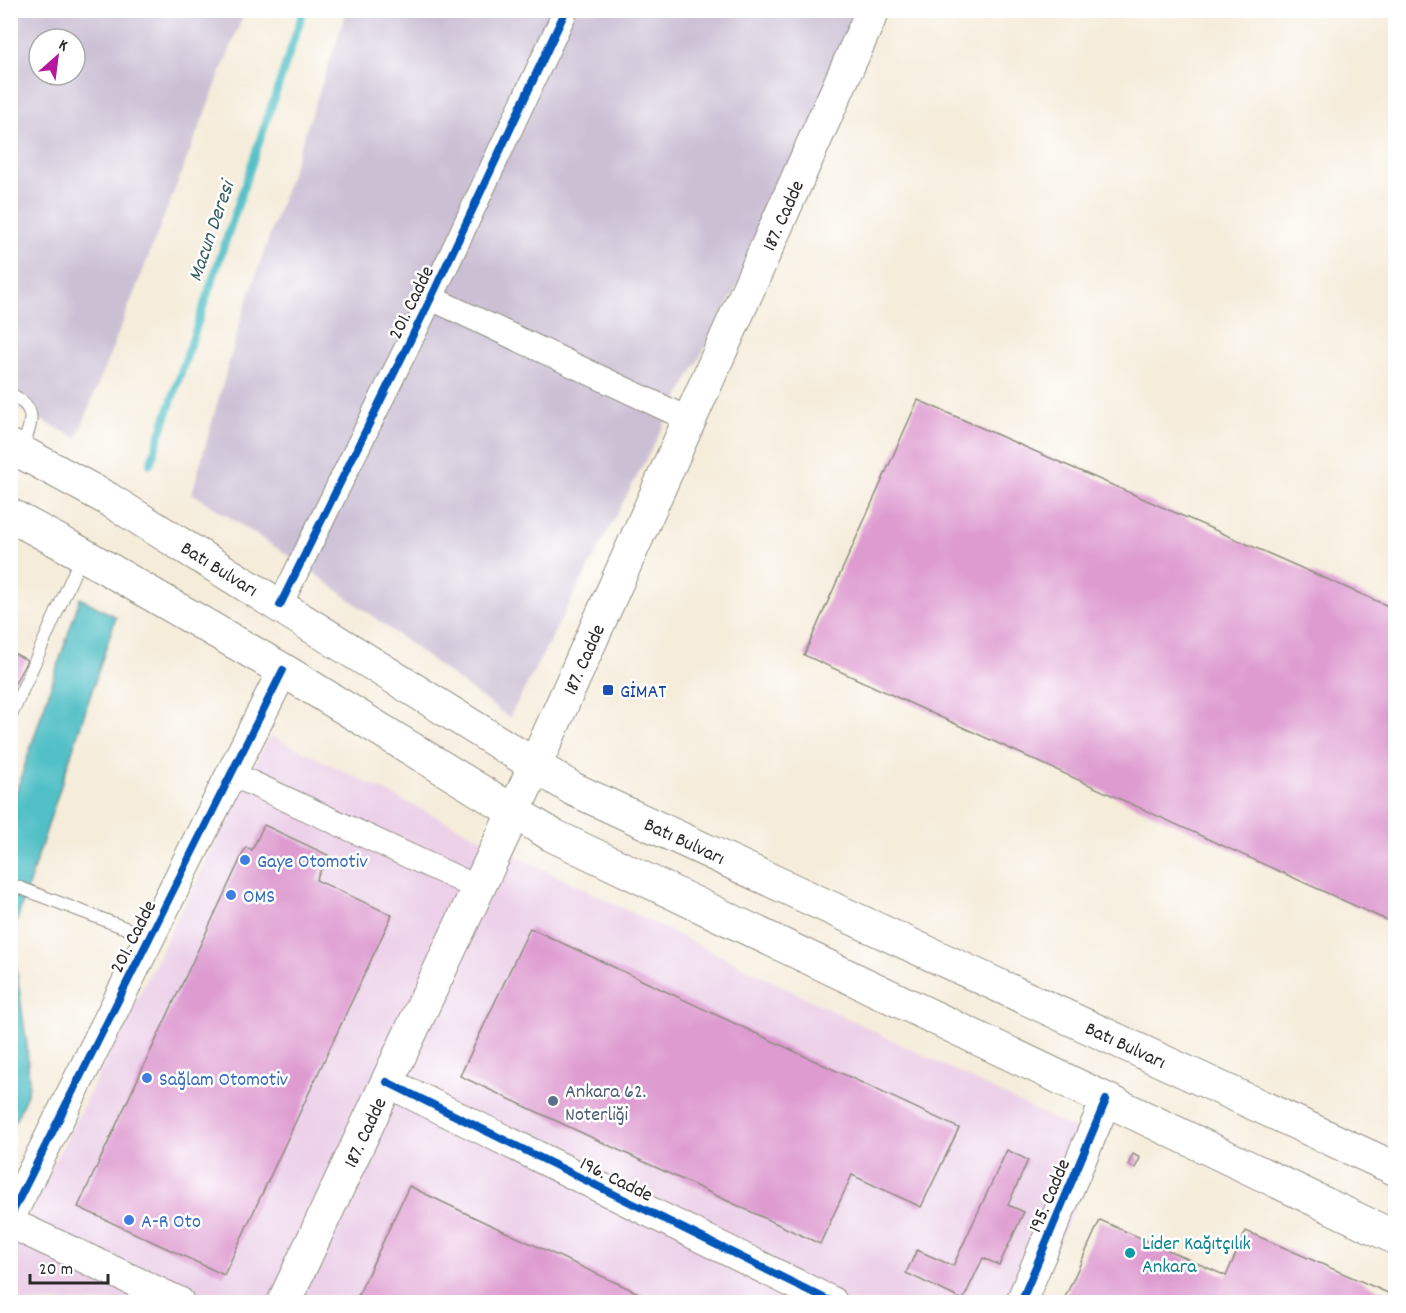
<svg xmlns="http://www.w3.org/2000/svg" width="1406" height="1313" font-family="Dekko,sans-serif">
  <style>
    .built { fill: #ecd1e9 }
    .industrial { fill: #cbbfd4; fill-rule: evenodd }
    .water { fill: #51bfc6; stroke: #3e7578; stroke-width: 1.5 }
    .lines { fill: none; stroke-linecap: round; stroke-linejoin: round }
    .stream { stroke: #51bfc6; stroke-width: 8 }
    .building { fill: #de9bd0 }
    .service-casing { stroke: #908c82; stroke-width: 14 }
    .minor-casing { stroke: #908c82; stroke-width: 26 }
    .tertiary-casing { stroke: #908c82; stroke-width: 32 }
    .secondary-casing { stroke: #908c82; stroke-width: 35 }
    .primary-casing { stroke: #908c82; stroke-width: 35 }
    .service { stroke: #fff; stroke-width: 12 }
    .minor { stroke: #fff; stroke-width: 24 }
    .tertiary { stroke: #fff; stroke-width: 30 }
    .secondary { stroke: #fff; stroke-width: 33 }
    .primary { stroke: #fff; stroke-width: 33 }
    .cycleway-casing { stroke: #fff; stroke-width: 11 }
    .cycleway { stroke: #0057b8; stroke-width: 8 }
    .transit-dot { fill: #1a4fb4; stroke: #fff; stroke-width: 2 }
    .shop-dot { fill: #3f7fe0; stroke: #fff; stroke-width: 2 }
    .service-dot { fill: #5c6f8a; stroke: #fff; stroke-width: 2 }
    .culture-dot { fill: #0f9aa8; stroke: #fff; stroke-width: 2 }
    .labels { text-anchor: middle; stroke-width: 5; stroke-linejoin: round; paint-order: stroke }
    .street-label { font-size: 20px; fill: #2b2b2b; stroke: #fff }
    .transit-label { font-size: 20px; fill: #164399; stroke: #fff; text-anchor: start }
    .shop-label { font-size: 20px; fill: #366cbe; stroke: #fff; text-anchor: start }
    .service-label { font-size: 20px; fill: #4e5e75; stroke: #fff; text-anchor: start }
    .culture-label { font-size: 20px; fill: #0d838f; stroke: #fff; text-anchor: start }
    .water-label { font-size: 21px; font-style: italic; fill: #385f61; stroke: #fff }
  </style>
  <rect width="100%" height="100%" fill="#fff"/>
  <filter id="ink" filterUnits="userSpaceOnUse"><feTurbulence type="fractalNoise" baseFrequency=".0167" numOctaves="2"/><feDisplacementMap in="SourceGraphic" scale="12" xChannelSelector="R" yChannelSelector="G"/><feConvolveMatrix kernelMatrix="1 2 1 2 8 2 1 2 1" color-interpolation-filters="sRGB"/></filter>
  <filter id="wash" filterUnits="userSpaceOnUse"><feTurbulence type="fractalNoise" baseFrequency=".008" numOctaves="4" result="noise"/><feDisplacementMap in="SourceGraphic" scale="24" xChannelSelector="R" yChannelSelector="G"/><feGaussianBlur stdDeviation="1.35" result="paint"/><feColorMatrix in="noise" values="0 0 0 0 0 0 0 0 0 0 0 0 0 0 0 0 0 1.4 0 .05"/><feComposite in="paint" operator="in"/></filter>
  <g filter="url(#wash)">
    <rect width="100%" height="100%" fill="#f5ecda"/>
    <!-- built -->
    <polygon class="built" points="270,735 1104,1144 1031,1302 11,1302 10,1251"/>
    <!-- industrial -->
    <g class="industrial">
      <path d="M10,11H245L77,438L11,405ZM39,39H75V75H39Z"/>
      <polygon points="347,11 883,11 509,718 309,569 192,493 242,316"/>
    </g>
    <!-- water -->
    <polygon class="water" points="80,598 116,617 13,932 14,956 27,1045 29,1085 26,1097 11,1130 11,807"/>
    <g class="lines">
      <!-- stream -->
      <polyline class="stream" points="150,464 304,10"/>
    </g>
    <g id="blocks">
      <!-- building -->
      <g class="building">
        <polygon points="918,400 1395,609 1395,924 804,655"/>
        <polygon points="10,651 27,660 10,693"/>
        <polygon points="264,825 328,855 316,880 392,915 224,1275 78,1207 246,847 252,850"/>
        <polygon points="530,928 959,1128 921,1207 852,1175 820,1244 460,1076"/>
        <polygon points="1007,1150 1028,1160 1008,1205 1024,1212 999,1265 983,1258 963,1300 906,1273 917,1250 953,1266"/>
        <polygon points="1133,1154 1140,1158 1135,1168 1128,1165"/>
        <polygon points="409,1186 482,1221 658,1302 355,1302"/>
        <polygon points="1100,1220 1226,1276 1246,1231 1395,1296 1395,1302 1063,1302"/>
      </g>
    </g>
  </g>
  <g filter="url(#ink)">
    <use href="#blocks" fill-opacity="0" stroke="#908c82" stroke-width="1.5"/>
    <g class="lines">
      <defs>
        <g id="service">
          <path d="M10,394C40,408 31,425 21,450"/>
          <polyline points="10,718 82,555"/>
          <polyline points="10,884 149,937"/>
        </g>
        <g id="minor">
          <polyline points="431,298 690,420"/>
          <polyline points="280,605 431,298 566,10"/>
          <polyline points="232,774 478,888"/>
        </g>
        <g id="tertiary">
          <polyline points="387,1082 832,1302"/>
          <polyline points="10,1217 283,670"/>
          <polyline points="10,1223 179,1302"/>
          <polyline points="1021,1302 1106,1100"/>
        </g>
        <polyline id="secondary" points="284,1302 514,812 873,10"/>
        <g id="primary">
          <polyline points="10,446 108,499 573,789 1396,1169"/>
          <polyline points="10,515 82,554 283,670 552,835 1396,1238"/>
        </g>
      </defs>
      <!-- service casing -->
      <use href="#service" class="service-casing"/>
      <!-- minor casing -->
      <use href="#minor" class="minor-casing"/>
      <!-- tertiary casing -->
      <use href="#tertiary" class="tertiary-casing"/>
      <!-- secondary casing -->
      <use href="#secondary" class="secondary-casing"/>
      <!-- primary casing -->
      <use href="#primary" class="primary-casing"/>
      <!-- service -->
      <use href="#service" class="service"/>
      <!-- minor -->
      <use href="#minor" class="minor"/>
      <!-- tertiary -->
      <use href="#tertiary" class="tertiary"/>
      <!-- secondary -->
      <use href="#secondary" class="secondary"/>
      <!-- primary -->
      <use href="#primary" class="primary"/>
      <defs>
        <g id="cycleway">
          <polyline points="280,605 431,298 566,10"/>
          <polyline points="387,1082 832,1302"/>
          <polyline points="10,1217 283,670"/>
          <polyline points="1021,1302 1106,1100"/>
        </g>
      </defs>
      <!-- cycleway casing -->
      <use href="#cycleway" class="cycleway-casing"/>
      <!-- cycleway -->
      <use href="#cycleway" class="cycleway"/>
    </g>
  </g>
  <!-- markers -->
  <rect class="transit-dot" x="602" y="684" width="12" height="12" rx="3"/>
  <g class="shop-dot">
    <circle cx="245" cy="860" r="6"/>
    <circle cx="231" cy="895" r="6"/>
    <circle cx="147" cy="1078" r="6"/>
    <circle cx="129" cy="1220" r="6"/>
  </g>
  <circle class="service-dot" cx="553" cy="1101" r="6"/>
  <circle class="culture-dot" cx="1130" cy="1253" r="6"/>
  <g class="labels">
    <!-- street labels -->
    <g class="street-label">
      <text transform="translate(782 215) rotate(-66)" y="7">187. Cadde</text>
      <text transform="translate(410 302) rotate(-64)" y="7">201. Cadde</text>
      <text transform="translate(220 568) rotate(32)" y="7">Batı Bulvarı</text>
      <text transform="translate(583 659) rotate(-66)" y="7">187. Cadde</text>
      <text transform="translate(685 840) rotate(25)" y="7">Batı Bulvarı</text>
      <text transform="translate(132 936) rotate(-63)" y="7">201. Cadde</text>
      <text transform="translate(1126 1044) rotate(25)" y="7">Batı Bulvarı</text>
      <text transform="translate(364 1132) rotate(-65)" y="7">187. Cadde</text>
      <text transform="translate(617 1178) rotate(26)" y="7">196. Cadde</text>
      <text transform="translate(1048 1195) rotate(-67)" y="7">195. Cadde</text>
    </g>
    <!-- transit labels -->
    <g class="transit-label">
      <text x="620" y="697">GİMAT</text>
    </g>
    <!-- shop labels -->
    <g class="shop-label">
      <text x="257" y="867">Gaye Otomotiv</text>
      <text x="243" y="902">OMS</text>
      <text x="159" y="1085">Sağlam Otomotiv</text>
      <text x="141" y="1227">A-R Oto</text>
    </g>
    <!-- service labels -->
    <g class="service-label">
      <text x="565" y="1097">Ankara 62.<tspan x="565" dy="23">Noterliği</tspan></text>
    </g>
    <!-- culture labels -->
    <g class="culture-label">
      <text x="1142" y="1249">Lider Kağıtçılık<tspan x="1142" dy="23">Ankara</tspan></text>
    </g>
    <!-- water labels -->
    <g class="water-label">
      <text transform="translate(210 231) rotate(-71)" y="7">Macun Deresi</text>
    </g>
  </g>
  <!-- margin -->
  <rect width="1406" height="1313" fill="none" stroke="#fff" stroke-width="36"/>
  <!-- north arrow -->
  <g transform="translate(57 57) rotate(28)"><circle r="28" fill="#ffffff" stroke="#aaaaaa" stroke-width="1.5"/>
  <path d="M0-4.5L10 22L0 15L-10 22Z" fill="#b5179e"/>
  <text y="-9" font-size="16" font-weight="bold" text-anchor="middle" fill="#2b2b2b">K</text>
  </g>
  <!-- scale -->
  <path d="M30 1274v9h78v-9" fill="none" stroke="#2b2b2b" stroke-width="3"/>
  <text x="39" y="1274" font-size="18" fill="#2b2b2b" stroke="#ffffff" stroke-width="4.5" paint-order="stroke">20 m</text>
</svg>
